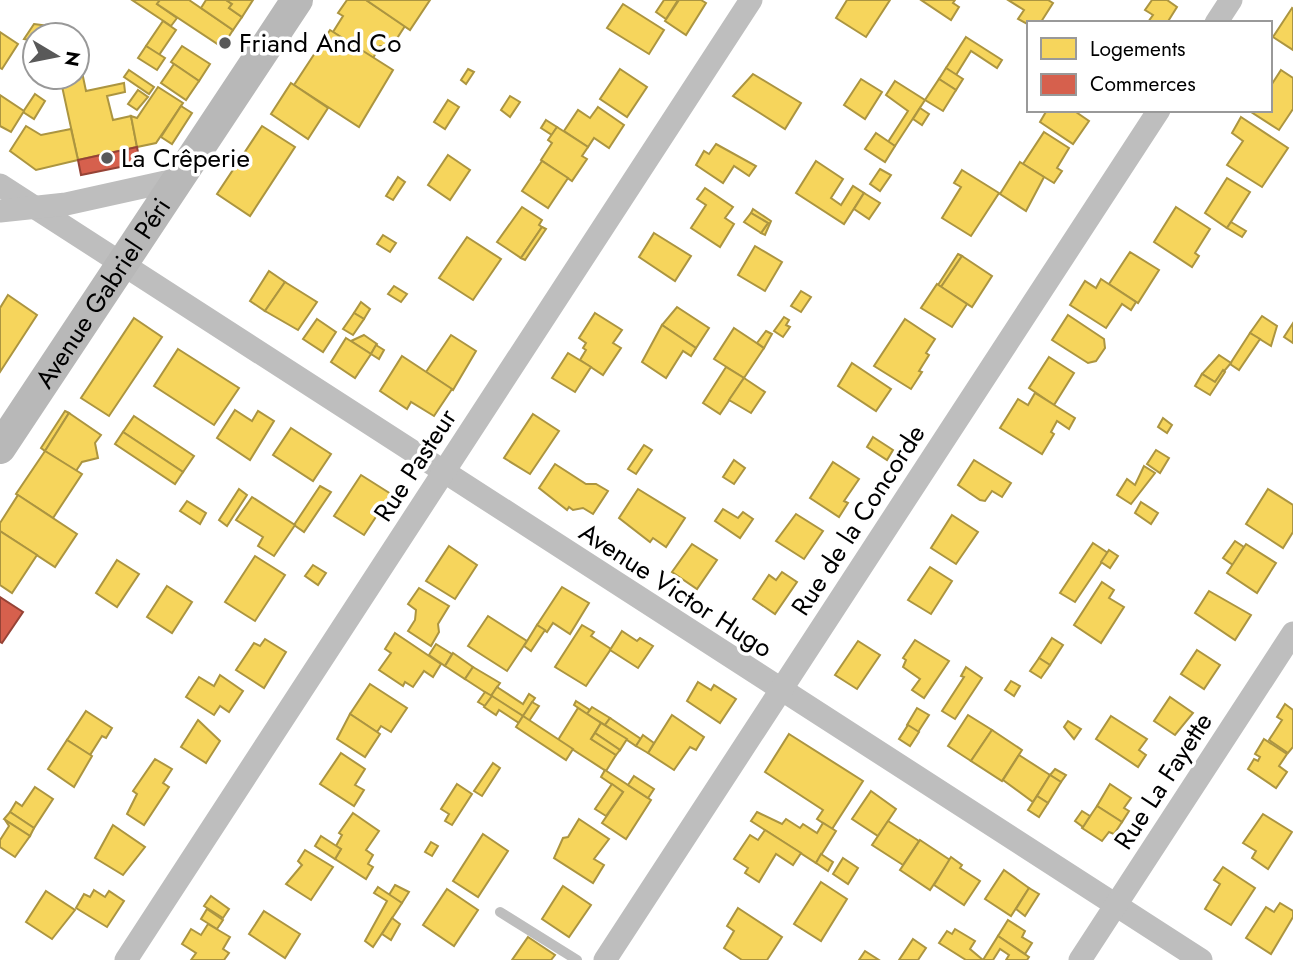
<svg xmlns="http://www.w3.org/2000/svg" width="1293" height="960" font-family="Jost,sans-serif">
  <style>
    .homes { fill: #f6d55c; stroke: #ac9540; stroke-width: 2 }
    .shops { fill: #d6604d; stroke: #964336; stroke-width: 2 }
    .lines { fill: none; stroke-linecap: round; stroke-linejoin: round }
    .lane { stroke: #bebebe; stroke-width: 10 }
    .street { stroke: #bebebe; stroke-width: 23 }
    .secondary { stroke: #b8b8b8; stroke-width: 32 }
    .poi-dot { fill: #595959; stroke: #fff; stroke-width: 2.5 }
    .labels { text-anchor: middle; stroke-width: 7; stroke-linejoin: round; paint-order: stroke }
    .poi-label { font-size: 26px; fill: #000; stroke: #fff; text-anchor: start }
    .street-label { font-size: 26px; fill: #000; stroke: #fff }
  </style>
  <rect width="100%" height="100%" fill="#fff"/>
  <!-- homes -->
  <g class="homes">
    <polygon points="132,0 160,0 157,4 177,18 171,26"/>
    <polygon points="160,0 189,0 233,30 222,47 157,4"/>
    <polygon points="206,0 226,0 232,4 229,8 242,17 233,30 201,8"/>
    <polygon points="226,0 253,0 242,17 229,8 232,4"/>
    <polygon points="347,0 366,0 405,26 392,46 380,46 373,58 333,32 343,16 338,13"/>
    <polygon points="366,0 430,0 410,30"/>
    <polygon points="664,0 678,0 666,19 656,12"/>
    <polygon points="679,0 701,0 706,3 686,35 665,21"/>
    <polygon points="847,0 890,0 866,37 836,18"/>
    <polygon points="921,0 955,0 953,3 959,7 951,20"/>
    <polygon points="1008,0 1048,0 1053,3 1041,22 1029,25 1018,19 1024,10"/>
    <polygon points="1152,0 1167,0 1177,7 1167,23 1148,22 1153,15 1145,10"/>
    <polygon points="623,4 664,30 649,54 607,28"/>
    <polygon points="1292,8 1293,9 1293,50 1273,37"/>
    <polygon points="163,21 176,30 159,55 146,46"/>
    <polygon points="34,24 49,26 74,32 72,35 35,35 35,41 24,39"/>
    <polygon points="330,30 393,70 359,127 294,85"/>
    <polygon points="0,32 18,44 2,69 0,68"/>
    <polygon points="966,37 1002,60 997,68 971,51 956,75 946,68"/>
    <polygon points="146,46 165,58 157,70 138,58"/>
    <polygon points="182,46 210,64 199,81 171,62"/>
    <polygon points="174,64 199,81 186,100 161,83"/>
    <polygon points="946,68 963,79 956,90 939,79"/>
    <polygon points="468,69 474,72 466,84 461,80"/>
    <polygon points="620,69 647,87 627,117 600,99"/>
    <polygon points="129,70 154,87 149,94 124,77"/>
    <polygon points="1281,70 1293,78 1293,109 1279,130 1248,110 1270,110 1270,87"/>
    <polygon points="82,72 86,91 124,83 125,92 107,96 113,120 131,116 137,147 78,160 60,77 77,77 77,73"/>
    <polygon points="753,74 801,103 785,129 733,96"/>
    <polygon points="861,79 882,92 865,119 844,105"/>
    <polygon points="939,79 956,90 943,111 925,100"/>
    <polygon points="895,81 925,100 895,146 888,142 908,111 886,95"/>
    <polygon points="291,83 328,108 308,139 271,114"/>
    <polygon points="158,87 183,103 156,143 137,147 131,116 137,118"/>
    <polygon points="138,90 148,97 137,110 128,104"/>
    <polygon points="35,94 45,101 34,119 23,112"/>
    <polygon points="0,95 24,111 11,132 0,126"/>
    <polygon points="510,96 520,102 510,117 501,110"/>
    <polygon points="448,100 459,107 445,129 434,122"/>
    <polygon points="181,106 192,113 172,144 161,137"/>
    <polygon points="598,107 624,125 609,148 594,138 588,147 564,131 578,110 590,118"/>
    <polygon points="920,108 929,114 922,125 913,119"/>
    <polygon points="1047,110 1073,110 1089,121 1073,144 1040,122"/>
    <polygon points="1241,117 1288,148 1262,187 1227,165 1243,141 1232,133"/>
    <polygon points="546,120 557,127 552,135 541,128"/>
    <polygon points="26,126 41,135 71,129 78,160 36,170 10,151"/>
    <polygon points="262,126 295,147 250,216 217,194"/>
    <polygon points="557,127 588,147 582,156 587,159 572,181 541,160 552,143 548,140"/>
    <polygon points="1044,132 1069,148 1057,168 1062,171 1054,183 1023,164"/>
    <polygon points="876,133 895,146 885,162 865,149"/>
    <polygon points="716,144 756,166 749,176 734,166 723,183 696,165 704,151 709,154"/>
    <polygon points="448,155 470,170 450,200 428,185"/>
    <polygon points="542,161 568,178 548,208 522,191"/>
    <polygon points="816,161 843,179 831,198 841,205 853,186 864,193 844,224 796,193"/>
    <polygon points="1020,162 1044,177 1026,211 1000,194"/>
    <polygon points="880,169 891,175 880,191 870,184"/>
    <polygon points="962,170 999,193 971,236 942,218 961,187 954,183"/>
    <polygon points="398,177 405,182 393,200 386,196"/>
    <polygon points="1227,178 1250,192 1227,228 1205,213"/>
    <polygon points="705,188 733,207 725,218 734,224 720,247 691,228 706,205 697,199"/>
    <polygon points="864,193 880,203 869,219 854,209"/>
    <polygon points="522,207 542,220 539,225 542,227 521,258 497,242"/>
    <polygon points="1176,207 1210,229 1195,253 1199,256 1192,267 1154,242"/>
    <polygon points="753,209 771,221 765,235 761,233 768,223 751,213"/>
    <polygon points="751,213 768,223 761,233 744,222"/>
    <polygon points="1231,222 1246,231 1242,237 1227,228"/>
    <polygon points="542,227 546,229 525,260 521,258"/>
    <polygon points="654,233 691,256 675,281 639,257"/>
    <polygon points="383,235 396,243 390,252 377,244"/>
    <polygon points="467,237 501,259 473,300 439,278"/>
    <polygon points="755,246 782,262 765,291 738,275"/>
    <polygon points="1130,252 1159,270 1138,303 1109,284"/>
    <polygon points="958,254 962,256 941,287 938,285"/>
    <polygon points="962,256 992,276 972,307 941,287"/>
    <polygon points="269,271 285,282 265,311 250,301"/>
    <polygon points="1101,279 1136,302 1131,310 1122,304 1106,328 1070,305 1085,281 1096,288"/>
    <polygon points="285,282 317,302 298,330 265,311"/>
    <polygon points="937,284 967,304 952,327 921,308"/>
    <polygon points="394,286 407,294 401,302 388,294"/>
    <polygon points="801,291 811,297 801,312 791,306"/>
    <polygon points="8,295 37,315 0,372 0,308"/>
    <polygon points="361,302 370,309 364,319 354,313"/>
    <polygon points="677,307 709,328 696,348 662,325"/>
    <polygon points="354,313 364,319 353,335 343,329"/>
    <polygon points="595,313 622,330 613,343 621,348 603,375 580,360 586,350 583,348 586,343 579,338"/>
    <polygon points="1068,315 1104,339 1105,348 1096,361 1088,363 1052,340"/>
    <polygon points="1262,316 1277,326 1271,346 1250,333"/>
    <polygon points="784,317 789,320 786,325 790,327 783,337 774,331"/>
    <polygon points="134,318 162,337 109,416 81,398"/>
    <polygon points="317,319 336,332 323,352 303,339"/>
    <polygon points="905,319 935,339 926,353 929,355 919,371 922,372 911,389 874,366"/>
    <polygon points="1293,323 1293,343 1284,337"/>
    <polygon points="662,325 696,348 691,356 683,351 666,378 642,362"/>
    <polygon points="734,328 764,348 744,378 714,359"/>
    <polygon points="766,331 772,334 764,348 757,343"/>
    <polygon points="1250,333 1260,339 1239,370 1230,364"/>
    <polygon points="364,335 377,344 371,354 351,341"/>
    <polygon points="451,335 476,351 453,390 426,372"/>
    <polygon points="346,338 371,354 355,378 331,362"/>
    <polygon points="376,345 384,350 379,359 371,354"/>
    <polygon points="178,349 239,388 214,425 154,386"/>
    <polygon points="568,353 591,367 575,392 552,378"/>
    <polygon points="1219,355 1231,363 1215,382 1202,374"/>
    <polygon points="402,356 452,389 434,416 411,402 407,409 380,391"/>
    <polygon points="1049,357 1074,373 1054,405 1029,388"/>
    <polygon points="852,363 891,389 876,411 838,386"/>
    <polygon points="726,367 744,378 720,414 703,403"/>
    <polygon points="1223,370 1225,372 1210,395 1195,386 1202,374 1215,382"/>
    <polygon points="744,378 765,392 751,413 729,400"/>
    <polygon points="1035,393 1075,418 1069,429 1057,421 1051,432 1054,434 1042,454 1000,428 1018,399 1028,405"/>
    <polygon points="235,410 252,421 258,411 274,421 250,460 217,438"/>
    <polygon points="65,411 69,413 45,451 41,448"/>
    <polygon points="69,413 101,435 95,443 98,458 82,462 76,471 45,451"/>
    <polygon points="533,414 559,431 530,474 504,458"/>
    <polygon points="134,416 194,456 183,472 123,432"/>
    <polygon points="1163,418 1172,425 1167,433 1158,427"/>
    <polygon points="291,428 331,454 313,481 273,455"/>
    <polygon points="123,432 183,472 175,484 115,444"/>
    <polygon points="873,437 893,450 887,460 867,447"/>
    <polygon points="644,445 652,450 636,474 628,469"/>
    <polygon points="1156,450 1169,458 1160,473 1147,464"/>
    <polygon points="45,451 82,474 53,518 16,494"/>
    <polygon points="734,460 745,468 734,484 723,477"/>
    <polygon points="974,460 1011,483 1002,497 992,491 985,501 980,500 958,485"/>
    <polygon points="833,462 859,479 844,501 848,503 839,517 810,498"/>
    <polygon points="555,464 586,484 596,484 608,491 593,514 583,508 573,510 569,507 567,510 539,488"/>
    <polygon points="1144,466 1155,473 1131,504 1117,495 1127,479 1135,485"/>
    <polygon points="361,475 391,494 364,535 334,516"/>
    <polygon points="320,486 331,492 304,532 294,525"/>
    <polygon points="239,489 247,495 227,526 219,520"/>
    <polygon points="638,489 685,518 666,547 653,538 650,542 619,518"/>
    <polygon points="1268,489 1293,505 1293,532 1283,548 1246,524"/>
    <polygon points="18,495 77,534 55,567 0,531 0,523"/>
    <polygon points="252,497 295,525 274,556 258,546 263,537 236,520"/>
    <polygon points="187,501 206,513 200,524 180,511"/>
    <polygon points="1141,502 1158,513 1151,524 1135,513"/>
    <polygon points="723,509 738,518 743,512 753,519 740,538 715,521"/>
    <polygon points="796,514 823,531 804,559 776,541"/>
    <polygon points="952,515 978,532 956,564 931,548"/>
    <polygon points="0,531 37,555 12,593 0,585"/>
    <polygon points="1235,541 1244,547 1233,565 1223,558"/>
    <polygon points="1093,543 1108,553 1075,602 1060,593"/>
    <polygon points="692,544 717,560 697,589 672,572"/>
    <polygon points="1246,544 1276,563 1257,593 1227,573"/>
    <polygon points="449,546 477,565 455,599 426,581"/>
    <polygon points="1109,550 1118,556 1110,568 1101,562"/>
    <polygon points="255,556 285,575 255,621 225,602"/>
    <polygon points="117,560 139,574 117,607 96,593"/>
    <polygon points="313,565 326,573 318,585 305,576"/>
    <polygon points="930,567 952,581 931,614 908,600"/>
    <polygon points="782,572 797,582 775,614 753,599 769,575 776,580"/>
    <polygon points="1102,582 1114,590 1109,598 1124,607 1101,643 1074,625"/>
    <polygon points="167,586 192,602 172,633 147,617"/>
    <polygon points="562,587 589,603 570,634 553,623 547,632 537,625"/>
    <polygon points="419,588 449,606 438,624 439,632 431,646 408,631 415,620 416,610 408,604"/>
    <polygon points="1209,591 1251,615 1235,640 1195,613"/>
    <polygon points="488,616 527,641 507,671 468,646"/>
    <polygon points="537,625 545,630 531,651 524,646"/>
    <polygon points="582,625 594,632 591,636 611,649 586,686 555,667"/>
    <polygon points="622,631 637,641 640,638 653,646 638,668 610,650"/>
    <polygon points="395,633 441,664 433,677 424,671 413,687 405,682 403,686 379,670 391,653 385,649"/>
    <polygon points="1052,638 1063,645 1050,665 1039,658"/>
    <polygon points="265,639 286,652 264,688 236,670 254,643 260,646"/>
    <polygon points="915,640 949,661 924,698 912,690 920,679 903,667 906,660 903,658"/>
    <polygon points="858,641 880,655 857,689 835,675"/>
    <polygon points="436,644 452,654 445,666 429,655"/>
    <polygon points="1197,650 1220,665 1204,689 1181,674"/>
    <polygon points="453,653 473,667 465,679 445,666"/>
    <polygon points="1039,658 1050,665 1041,678 1030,671"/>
    <polygon points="473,667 500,683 491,696 465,679"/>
    <polygon points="966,667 982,678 955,719 942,711 964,677 961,676"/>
    <polygon points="220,675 243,691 229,712 220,706 214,715 186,697 199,677 214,686"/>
    <polygon points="1011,681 1020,686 1014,696 1005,690"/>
    <polygon points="698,682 711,690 714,685 736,699 720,723 687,701"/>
    <polygon points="370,684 407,708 391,732 381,726 377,732 350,714"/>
    <polygon points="497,687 523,704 529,694 535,698 523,716 491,696"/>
    <polygon points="485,692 492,696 485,706 478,702"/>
    <polygon points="492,696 523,716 519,723 499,710 496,715 484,707"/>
    <polygon points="1170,697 1193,713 1175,735 1154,721"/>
    <polygon points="576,701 590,710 587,714 574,705"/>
    <polygon points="532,702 539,706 529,721 523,716"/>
    <polygon points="1285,704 1293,710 1293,747 1288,753 1269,740 1282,720 1277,717"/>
    <polygon points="592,707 610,718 605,725 587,714"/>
    <polygon points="578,708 601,723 591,739 616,755 606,771 558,740"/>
    <polygon points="917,708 929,715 918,732 907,725"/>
    <polygon points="86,711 112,728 106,738 102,736 90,755 67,740"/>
    <polygon points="350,714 380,734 365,757 337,739"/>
    <polygon points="672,715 704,737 696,750 690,747 674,770 648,753"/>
    <polygon points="968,715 992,730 971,761 948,746"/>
    <polygon points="523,716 573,749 566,760 516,727"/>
    <polygon points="1111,716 1147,739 1139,750 1146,755 1138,767 1096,739"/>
    <polygon points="610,718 641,739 636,746 605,725"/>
    <polygon points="198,720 220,741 206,763 181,747"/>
    <polygon points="1068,721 1081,729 1074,739 1064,727"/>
    <polygon points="601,723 627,739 620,750 595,733"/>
    <polygon points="908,725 919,732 910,746 899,739"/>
    <polygon points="992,730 1022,750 1002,781 971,761"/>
    <polygon points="595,733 620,750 616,755 591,739"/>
    <polygon points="789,734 863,781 832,829 817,819 823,810 765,772"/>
    <polygon points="643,735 654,743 648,753 636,746"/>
    <polygon points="1264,739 1287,754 1279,766 1287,772 1276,788 1248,769 1254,759 1258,761 1260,757 1255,754"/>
    <polygon points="67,740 92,756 74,787 48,769"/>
    <polygon points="341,753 365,769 355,785 364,790 354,806 320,784"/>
    <polygon points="1019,755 1050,775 1033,802 1003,780"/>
    <polygon points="155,759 172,769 163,783 169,787 144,825 127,814 137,794 133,791"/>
    <polygon points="493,763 500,768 482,796 474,791"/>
    <polygon points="1055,769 1066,775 1061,782 1050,775"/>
    <polygon points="605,770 651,800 626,839 602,823 623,792 601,777"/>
    <polygon points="1050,775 1061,782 1048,803 1037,796"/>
    <polygon points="634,776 654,789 648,798 628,785"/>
    <polygon points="457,784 472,794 452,825 445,821 449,814 441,809"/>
    <polygon points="612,784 623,792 606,816 595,809"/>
    <polygon points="1110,784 1131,798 1124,808 1129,811 1122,822 1097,806"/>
    <polygon points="35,787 53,799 34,828 10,812 16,802 22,806"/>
    <polygon points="871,791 896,809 878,836 852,819"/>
    <polygon points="1037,796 1048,803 1039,817 1028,810"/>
    <polygon points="1097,806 1122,822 1114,834 1109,832 1102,841 1082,828"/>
    <polygon points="1082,811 1090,816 1083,827 1075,821"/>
    <polygon points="10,812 34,828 30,836 4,819"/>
    <polygon points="757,812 782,824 786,819 800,828 803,824 817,833 823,823 836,831 816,863 751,821"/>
    <polygon points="353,813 379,831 366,850 373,855 368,864 373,867 366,879 335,859 341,849 336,846 342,835 339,833"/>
    <polygon points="1263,814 1292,832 1268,869 1252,858 1256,851 1243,843"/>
    <polygon points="579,819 609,839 594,859 604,865 593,883 554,858 563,838 568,837"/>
    <polygon points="5,820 30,836 15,857 0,847 0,840 9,826"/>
    <polygon points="888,821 919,841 903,865 872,845"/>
    <polygon points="113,825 145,847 123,875 95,858"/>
    <polygon points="765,830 801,853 793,865 776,854 759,882 745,873 748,868 734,859 750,835 758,840"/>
    <polygon points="483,834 508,851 478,897 453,881"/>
    <polygon points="321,836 341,849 335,859 315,846"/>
    <polygon points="920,840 950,860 930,890 900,870"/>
    <polygon points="431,842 438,846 432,856 425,852"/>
    <polygon points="305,850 333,867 311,900 286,884 302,865 298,861"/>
    <polygon points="821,854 833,862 828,871 816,863"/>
    <polygon points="951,857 962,865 960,868 980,881 964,905 934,885"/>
    <polygon points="843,858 858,868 848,884 833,874"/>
    <polygon points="1223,867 1255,888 1231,925 1205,909 1220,884 1214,880"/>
    <polygon points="1004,870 1029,888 1011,916 985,899"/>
    <polygon points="821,882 847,899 821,941 794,924"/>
    <polygon points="395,885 409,892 402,903 389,895"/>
    <polygon points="563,886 591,905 569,937 542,919"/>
    <polygon points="378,887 402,903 373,947 365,941 387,901 374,893"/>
    <polygon points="1029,888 1039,894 1025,916 1016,909"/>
    <polygon points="447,889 478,910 454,946 423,925"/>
    <polygon points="94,890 105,897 109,891 124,901 107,927 76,908 84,894 90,897"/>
    <polygon points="46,891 75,910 52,939 26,922"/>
    <polygon points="211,896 229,909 223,918 204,906"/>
    <polygon points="1280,903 1293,911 1293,917 1271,954 1246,938 1266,907 1274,912"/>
    <polygon points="738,908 782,937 767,960 742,960 724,948 734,931 727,926"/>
    <polygon points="207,909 223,920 217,929 201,919"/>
    <polygon points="264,911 300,934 285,958 249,934"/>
    <polygon points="392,918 400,924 391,940 382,934"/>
    <polygon points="1008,920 1025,931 1022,937 1032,943 1025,954 998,936"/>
    <polygon points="208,924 230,937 223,949 229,953 224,960 191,960 196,953 182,944 191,929 201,935"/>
    <polygon points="955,929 975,941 970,949 983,960 966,960 939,943 947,931 952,934"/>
    <polygon points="998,936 1029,957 1027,960 1006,960 1009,955 1000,949 993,960 983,960"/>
    <polygon points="528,937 555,955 551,960 512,960"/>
    <polygon points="913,939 926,948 918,960 899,960"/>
    <polygon points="865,951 879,960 859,960"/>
  </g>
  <!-- shops -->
  <g class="shops">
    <polygon points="137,147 140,163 81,175 78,160"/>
    <polygon points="0,597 23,612 2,643 0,642"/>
  </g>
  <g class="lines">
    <!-- lane -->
    <polyline class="lane" points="500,912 577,960"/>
    <!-- street -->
    <g class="street">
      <polyline points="1216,23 1231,0"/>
      <polyline points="0,185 1201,960"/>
      <polyline points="0,211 66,204 179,179"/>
      <polyline points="126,960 751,0"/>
      <polyline points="605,960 1159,110"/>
      <polyline points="1080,960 1293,633"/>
    </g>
    <!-- secondary -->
    <path class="secondary" id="s1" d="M0,448L297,0"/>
  </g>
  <!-- markers -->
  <g class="poi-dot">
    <circle cx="225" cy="43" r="7"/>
    <circle cx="107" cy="158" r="7"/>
  </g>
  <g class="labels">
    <!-- poi labels -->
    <g class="poi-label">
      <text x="239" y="52">Friand And Co</text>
      <text x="121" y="167">La Crêperie</text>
    </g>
    <!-- street labels -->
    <g class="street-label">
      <text dy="9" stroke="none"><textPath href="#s1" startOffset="186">Avenue Gabriel Péri</textPath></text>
      <text transform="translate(415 465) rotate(-57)" y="9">Rue Pasteur</text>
      <text transform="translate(858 520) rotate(-57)" y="9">Rue de la Concorde</text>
      <text transform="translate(676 590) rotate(33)" y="9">Avenue Victor Hugo</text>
      <text transform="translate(1163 781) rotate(-57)" y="9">Rue La Fayette</text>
    </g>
  </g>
  <!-- legend -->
  <rect x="1027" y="21" width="245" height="91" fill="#ffffff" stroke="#999999" stroke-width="2"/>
  <rect x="1041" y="38" width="35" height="21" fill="#f6d55c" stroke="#999999" stroke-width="2"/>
  <text x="1090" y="56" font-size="21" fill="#000000">Logements</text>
  <rect x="1041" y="74" width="35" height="21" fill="#d6604d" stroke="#999999" stroke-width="2"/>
  <text x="1090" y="91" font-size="21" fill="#000000">Commerces</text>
  <!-- north arrow -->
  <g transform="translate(56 56) rotate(100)"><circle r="33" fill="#ffffff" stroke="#999999" stroke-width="2"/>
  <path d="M0-5L12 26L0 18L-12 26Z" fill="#595959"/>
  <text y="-10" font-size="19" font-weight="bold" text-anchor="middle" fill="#000000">N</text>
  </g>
</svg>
